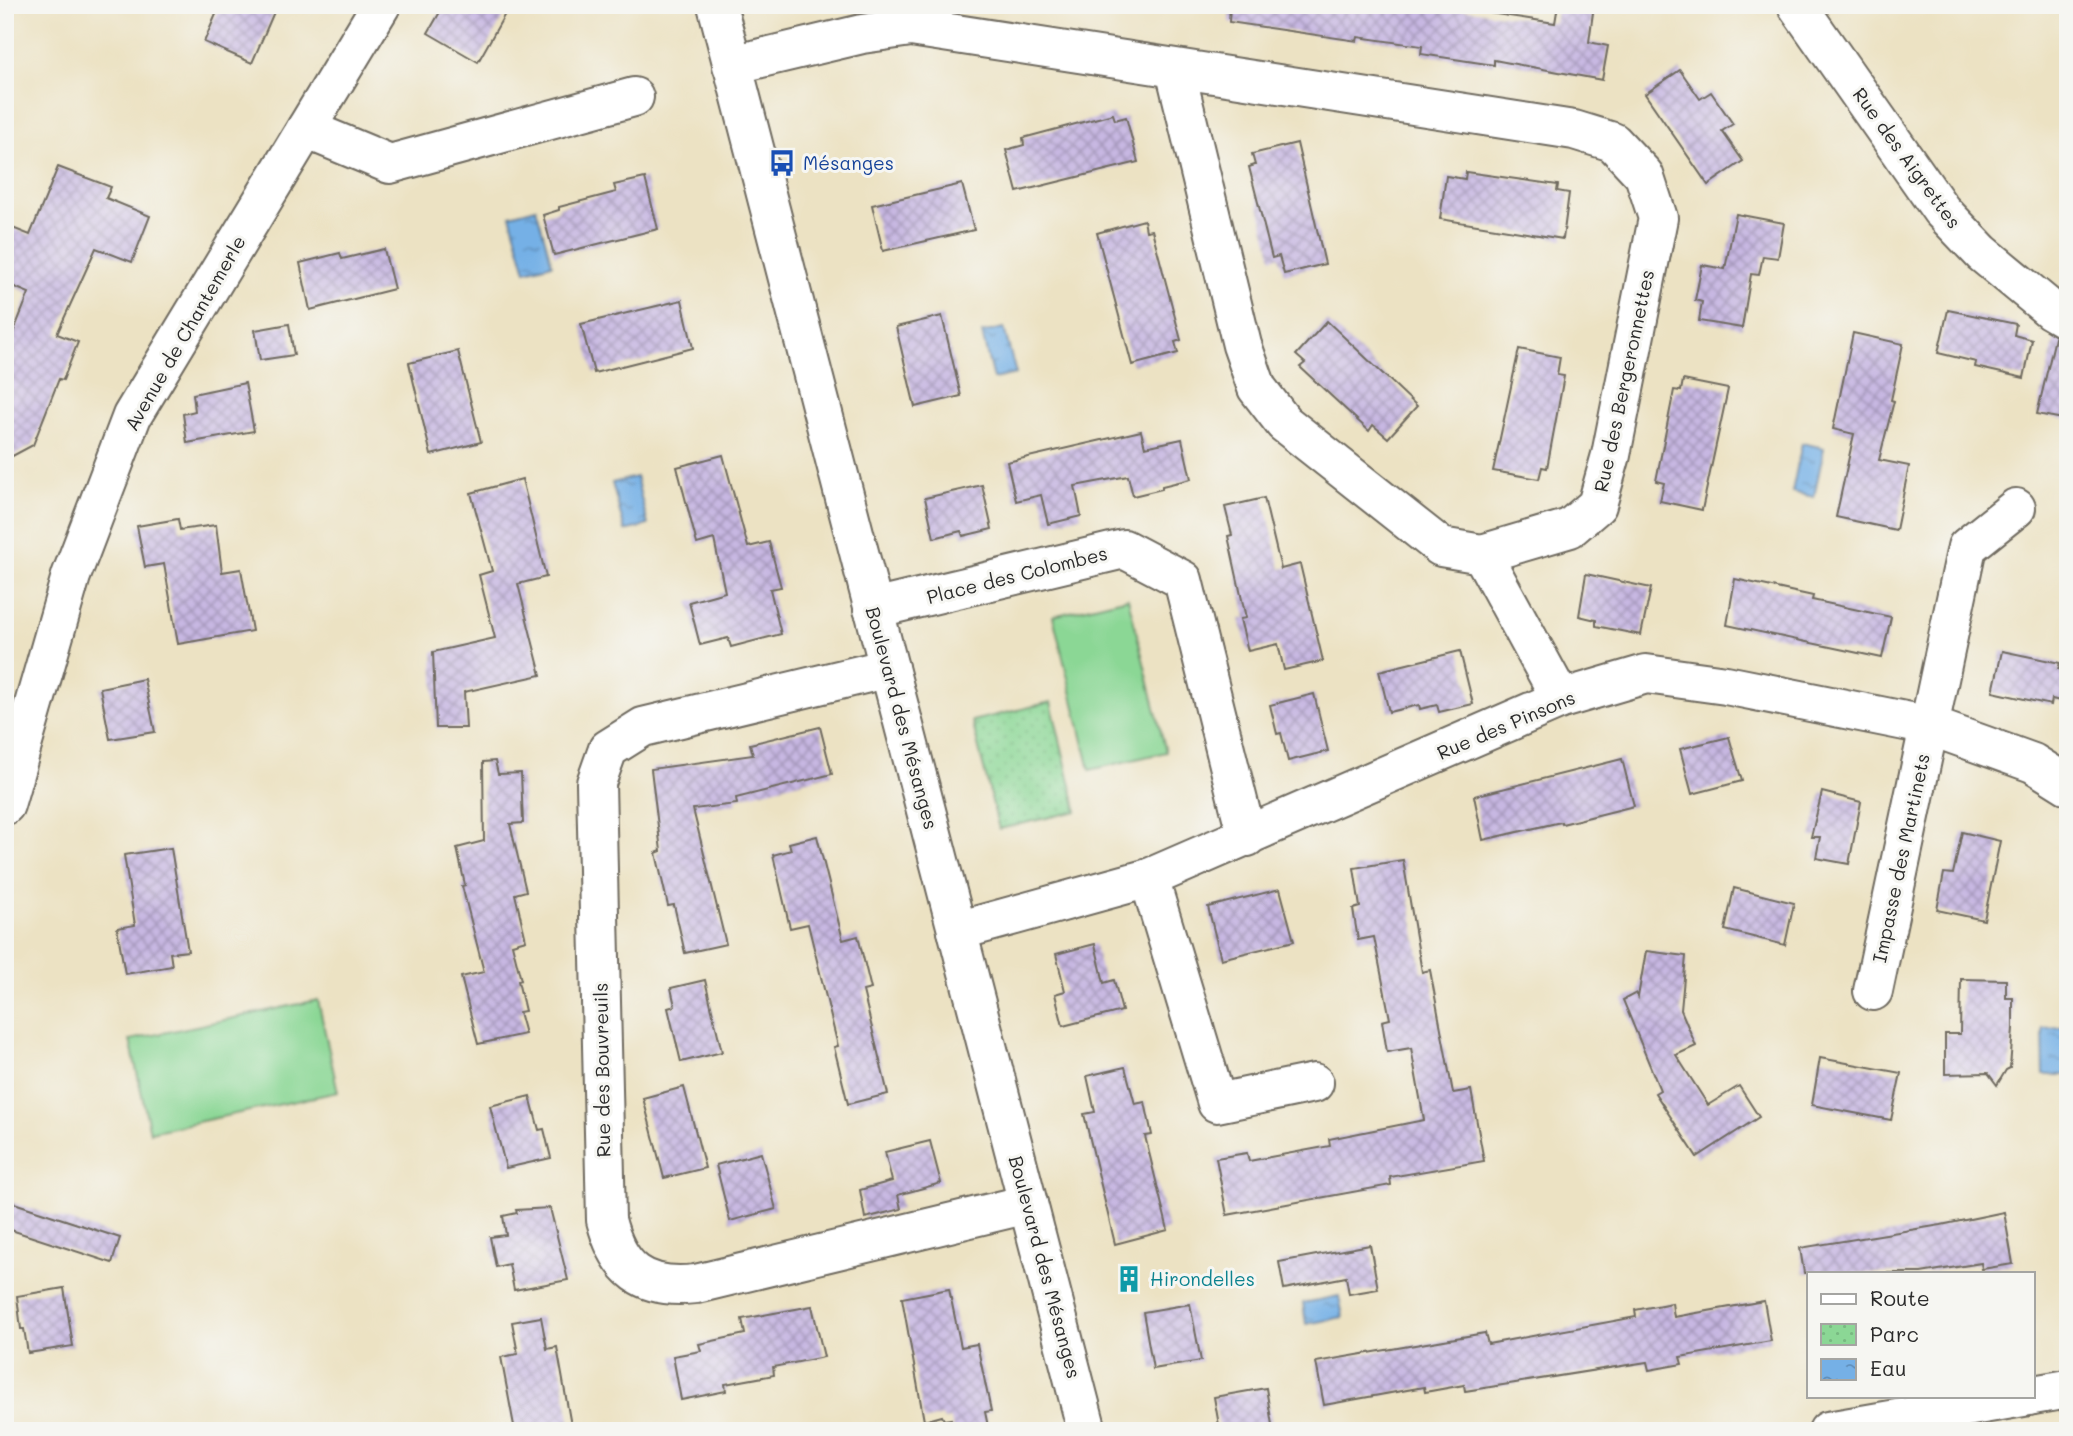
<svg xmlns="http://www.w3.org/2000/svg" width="2073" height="1436" font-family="Mali,sans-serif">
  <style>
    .park { fill: url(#park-dots); stroke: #5b8160; stroke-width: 2 }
    .pitch { fill: #8bd795; stroke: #5b8160; stroke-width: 2 }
    .water { fill: url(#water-ripples); stroke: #506e88; stroke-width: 2 }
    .building { fill: url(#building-cross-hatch) }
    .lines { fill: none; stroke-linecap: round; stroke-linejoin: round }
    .minor-casing { stroke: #6f6b60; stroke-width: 42 }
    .minor { stroke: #fff; stroke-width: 38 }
    .labels { text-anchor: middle; stroke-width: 6; stroke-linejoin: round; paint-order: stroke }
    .street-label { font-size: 19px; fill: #2b2b2b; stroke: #f6f6f2 }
    .transit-label { font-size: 19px; fill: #164399; stroke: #f6f6f2; text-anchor: start }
    .culture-label { font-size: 19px; fill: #0d838f; stroke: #f6f6f2; text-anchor: start }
  </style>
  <defs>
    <pattern id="park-dots" width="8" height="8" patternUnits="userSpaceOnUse" patternTransform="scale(1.75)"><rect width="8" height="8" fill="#8bd795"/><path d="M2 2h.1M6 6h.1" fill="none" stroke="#78b981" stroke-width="1.8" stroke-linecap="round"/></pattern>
    <pattern id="water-ripples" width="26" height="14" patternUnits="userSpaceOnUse" patternTransform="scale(1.75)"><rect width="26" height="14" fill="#75b0e6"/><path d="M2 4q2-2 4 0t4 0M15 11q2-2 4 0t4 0" fill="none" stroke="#608fbb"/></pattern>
    <pattern id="building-cross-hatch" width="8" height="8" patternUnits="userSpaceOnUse" patternTransform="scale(1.75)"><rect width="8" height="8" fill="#c7b7e2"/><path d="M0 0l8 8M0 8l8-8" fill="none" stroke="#a295b7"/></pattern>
  </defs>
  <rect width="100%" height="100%" fill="#f6f6f2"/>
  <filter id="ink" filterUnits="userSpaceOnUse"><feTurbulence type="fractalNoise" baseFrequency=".0143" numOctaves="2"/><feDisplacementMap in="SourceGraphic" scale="14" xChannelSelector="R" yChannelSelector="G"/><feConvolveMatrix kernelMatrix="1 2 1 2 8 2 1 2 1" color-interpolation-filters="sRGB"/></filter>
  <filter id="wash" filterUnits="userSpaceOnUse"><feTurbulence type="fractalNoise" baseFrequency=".00686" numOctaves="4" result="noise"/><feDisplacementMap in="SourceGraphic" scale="28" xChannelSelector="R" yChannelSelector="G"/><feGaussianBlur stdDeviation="1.57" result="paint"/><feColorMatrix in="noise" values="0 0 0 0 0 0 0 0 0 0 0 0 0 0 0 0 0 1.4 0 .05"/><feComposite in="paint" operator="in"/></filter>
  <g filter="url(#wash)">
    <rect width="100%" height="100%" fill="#ece2c3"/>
    <!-- park -->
    <polygon class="park" points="1051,702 1077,811 999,829 972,721"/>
    <!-- pitch -->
    <g class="pitch">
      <polygon points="1128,598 1166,752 1090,770 1053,616"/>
      <polygon points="318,1000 338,1092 150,1132 130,1040"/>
    </g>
    <!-- water -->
    <g class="water">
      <polygon points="536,208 552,264 526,271 510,215"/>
      <polygon points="1004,328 1016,374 993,379 982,333"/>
      <polygon points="1802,443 1824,448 1814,497 1792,492"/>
      <polygon points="636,477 648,525 625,531 612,483"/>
      <polygon points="2066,1027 2068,1075 2044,1075 2043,1028"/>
      <polygon points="1339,1296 1343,1317 1306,1324 1303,1303"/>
    </g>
    <g id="blocks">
      <!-- building -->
      <g class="building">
        <polygon points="220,5 277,5 252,63 204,42"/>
        <polygon points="444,5 510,5 478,62 428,33"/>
        <polygon points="1230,5 1437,5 1555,23 1558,5 1594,5 1589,42 1608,46 1602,80 1494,60 1494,65 1421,54 1422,46 1358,37 1357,41 1229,22"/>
        <polygon points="1680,70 1700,99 1711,92 1733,124 1722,131 1743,161 1708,185 1645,94"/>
        <polygon points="1113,114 1115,120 1126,117 1138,162 1017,192 1006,150 1024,145 1023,138"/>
        <polygon points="1297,143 1325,264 1284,274 1279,256 1272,258 1249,167 1255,165 1252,154"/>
        <polygon points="58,167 111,187 106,198 150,216 132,262 96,248 57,334 78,342 63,380 59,379 33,445 5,460 5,353 29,293 5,283 5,225 30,235"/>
        <polygon points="1466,172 1558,185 1557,191 1569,193 1563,239 1440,219 1446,176 1465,179"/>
        <polygon points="645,178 658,229 554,255 543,215 559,210 559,207 616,192 614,185"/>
        <polygon points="962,184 974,230 883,251 872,205"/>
        <polygon points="1736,214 1784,223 1778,258 1763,256 1759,275 1751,274 1742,328 1699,321 1702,302 1695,300 1702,265 1725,269"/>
        <polygon points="1144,220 1146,231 1152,230 1181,340 1175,342 1178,353 1132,365 1097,233"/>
        <polygon points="384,249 394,289 310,310 300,263 340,253 342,259"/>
        <polygon points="682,300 693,348 594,373 581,324"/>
        <polygon points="1948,310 2016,324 2014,335 2032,340 2024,378 1975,367 1976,362 1938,353"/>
        <polygon points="942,316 961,396 915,407 896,327"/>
        <polygon points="1327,321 1417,406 1388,438 1373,425 1369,431 1300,367 1305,363 1296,355"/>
        <polygon points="289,324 294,355 260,360 255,330"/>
        <polygon points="1853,333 1903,344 1891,400 1894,401 1879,460 1909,466 1896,530 1836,517 1854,434 1833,429"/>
        <polygon points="2055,338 2068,342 2068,420 2037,414"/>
        <polygon points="1519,349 1560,357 1557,375 1564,376 1547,468 1542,467 1539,479 1493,471"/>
        <polygon points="458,351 481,442 431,455 409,363"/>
        <polygon points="1683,380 1728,389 1702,510 1660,501 1664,483 1656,481 1674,390 1681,391"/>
        <polygon points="245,383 254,431 187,443 183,414 195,411 193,394"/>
        <polygon points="1141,431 1145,447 1182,439 1191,479 1162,486 1162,489 1133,496 1128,476 1075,486 1081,516 1048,524 1041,495 1016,501 1007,462"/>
        <polygon points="723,455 748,547 769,542 781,587 770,589 781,634 731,647 728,638 700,645 689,602 725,592 714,539 697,544 677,467"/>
        <polygon points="522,479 546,577 518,584 541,675 464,692 466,728 436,728 433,652 495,638 479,575 492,571 471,493"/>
        <polygon points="982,485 992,529 963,536 961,531 934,538 925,498"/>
        <polygon points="1264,498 1281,569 1300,564 1323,661 1284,670 1278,644 1248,651 1240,619 1246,618 1228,536 1232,535 1225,507"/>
        <polygon points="178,519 180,530 216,525 222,572 241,569 252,631 178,644 164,564 145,567 137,526"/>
        <polygon points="1586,574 1651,588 1641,635 1596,626 1596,620 1579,616"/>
        <polygon points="1735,579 1813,596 1812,600 1891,617 1882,658 1727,625"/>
        <polygon points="1460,651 1473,704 1439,712 1437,705 1420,709 1419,705 1389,712 1379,671"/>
        <polygon points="2002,651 2060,663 2058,669 2068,671 2068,703 2052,699 2051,705 1993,692"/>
        <polygon points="144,679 155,732 110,739 100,688"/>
        <polygon points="1314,694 1328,751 1288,761 1281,733 1277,734 1270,705"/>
        <polygon points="820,727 832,774 736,798 737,804 693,809 726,944 685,953 674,905 668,906 656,853 661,851 651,769 753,755 750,744"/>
        <polygon points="1729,737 1742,781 1692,794 1680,749"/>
        <polygon points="1622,759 1634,806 1562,824 1561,822 1483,840 1474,796"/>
        <polygon points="495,761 498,774 521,773 523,823 510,824 526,891 515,894 526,940 512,944 521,980 518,981 525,1011 519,1012 525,1034 478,1044 461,977 484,972 462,886 465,885 457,848 484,841 483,762"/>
        <polygon points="1822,792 1861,802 1849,864 1816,858 1820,837 1811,837"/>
        <polygon points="1962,832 2000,841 1984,920 1937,910 1944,873 1953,874"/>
        <polygon points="817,836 843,940 858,936 871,989 863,991 888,1094 848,1104 834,1047 838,1046 808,924 790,928 773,855 791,850 789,843"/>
        <polygon points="171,848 188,951 170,953 172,966 125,974 117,928 135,925 124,855"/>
        <polygon points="1403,860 1422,972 1430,970 1453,1093 1471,1090 1484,1161 1390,1177 1391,1185 1227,1215 1216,1158 1247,1153 1249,1161 1330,1146 1329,1139 1424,1120 1411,1048 1387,1052 1382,1021 1390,1019 1374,937 1358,940 1353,909 1360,907 1354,868"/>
        <polygon points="1734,888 1794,903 1785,945 1725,930"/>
        <polygon points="1280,889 1294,941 1221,959 1208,907"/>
        <polygon points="1095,944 1104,983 1114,980 1122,1011 1063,1026 1055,994 1065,991 1056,954"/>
        <polygon points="1646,951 1686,956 1681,1010 1696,1046 1676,1055 1708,1105 1739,1086 1759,1117 1697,1157 1655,1093 1660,1090 1623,1000 1636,993 1638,997"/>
        <polygon points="1961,979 2006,980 2006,998 2013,998 2013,1028 2010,1068 2006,1070 1997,1085 1988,1073 1945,1074 1945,1034 1960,1034"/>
        <polygon points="705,980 722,1052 681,1062 668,1008 675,1006 671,988"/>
        <polygon points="1820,1058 1901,1073 1891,1120 1812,1105"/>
        <polygon points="1125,1067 1135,1104 1145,1102 1152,1135 1145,1136 1168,1230 1115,1244 1084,1114 1095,1112 1087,1076"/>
        <polygon points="684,1087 705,1168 664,1178 643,1098"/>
        <polygon points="530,1096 539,1130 544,1129 551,1158 506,1168 490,1106"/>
        <polygon points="930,1141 941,1183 898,1195 901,1209 865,1218 860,1190 892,1181 885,1152"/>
        <polygon points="761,1153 776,1209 730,1221 716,1165"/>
        <polygon points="5,1200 120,1238 112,1263 8,1229"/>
        <polygon points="550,1208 568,1280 514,1290 509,1264 496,1267 490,1237 506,1235 503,1216 517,1213 516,1210"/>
        <polygon points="2004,1212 2013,1264 1982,1269 1981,1263 1921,1273 1804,1273 1800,1248 1941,1225"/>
        <polygon points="1370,1245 1378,1289 1349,1294 1346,1277 1284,1289 1279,1262"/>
        <polygon points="64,1288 73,1346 28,1353 24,1329 21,1329 17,1296"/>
        <polygon points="949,1289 961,1347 977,1344 991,1411 985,1412 989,1431 953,1431 951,1419 944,1420 942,1416 924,1421 902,1298"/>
        <polygon points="1764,1301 1771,1341 1680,1357 1682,1364 1649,1370 1647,1362 1465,1391 1464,1385 1425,1392 1424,1387 1324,1405 1316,1362 1485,1333 1488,1344 1636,1317 1635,1310 1672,1303 1674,1317"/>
        <polygon points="1190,1304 1201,1361 1153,1369 1143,1312"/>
        <polygon points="812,1306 824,1357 773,1367 774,1375 725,1384 726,1391 681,1400 673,1356 701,1351 699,1344 745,1334 742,1319"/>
        <polygon points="541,1317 547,1349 557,1347 572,1431 515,1431 501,1357 518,1354 512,1322"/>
        <polygon points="1266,1388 1273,1431 1220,1431 1214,1397"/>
      </g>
    </g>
  </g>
  <g filter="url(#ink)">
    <use href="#blocks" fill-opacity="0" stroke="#6f6b60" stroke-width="2"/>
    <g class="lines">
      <defs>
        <g id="minor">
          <polyline points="717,5 1087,1431"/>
          <polyline points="1797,5 1941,210 1982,253 2051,310 2068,320"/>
          <polyline points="732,65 862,34 911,27 1574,130 1613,142 1644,175 1658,218 1611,455 1597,505 1570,528 1482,554 1441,547 1284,423 1257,388 1242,345 1175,69"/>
          <polyline points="306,129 390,164 634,97"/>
          <polyline points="1482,554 1561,699"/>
          <polyline points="873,609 1124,549 1183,580 1247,837"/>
          <path d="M889,668L643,727L608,749L596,783L606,1220C619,1270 643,1290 696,1284L1028,1204"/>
          <polyline points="5,805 71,576 132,416 381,5"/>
          <polyline points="1149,878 1217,1103 1314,1083"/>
          <polyline points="957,931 1149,878 1561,699 1646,674 1726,685 1930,726 2033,763 2068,785"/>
          <polyline points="1873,991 1967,547 2016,508"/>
          <polyline points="2033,1395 2068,1389"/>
          <polyline points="1828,1431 2029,1396"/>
        </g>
      </defs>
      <!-- minor casing -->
      <use href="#minor" class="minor-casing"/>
      <!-- minor -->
      <use href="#minor" class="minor"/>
    </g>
  </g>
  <!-- icons -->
  <defs>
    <symbol id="bus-bare" viewBox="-9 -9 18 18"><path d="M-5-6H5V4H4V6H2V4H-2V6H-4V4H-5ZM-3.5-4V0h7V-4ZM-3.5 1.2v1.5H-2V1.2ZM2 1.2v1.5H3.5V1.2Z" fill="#1a4fb4" stroke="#f6f6f2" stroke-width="2.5" paint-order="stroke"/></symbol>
    <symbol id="building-bare" viewBox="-9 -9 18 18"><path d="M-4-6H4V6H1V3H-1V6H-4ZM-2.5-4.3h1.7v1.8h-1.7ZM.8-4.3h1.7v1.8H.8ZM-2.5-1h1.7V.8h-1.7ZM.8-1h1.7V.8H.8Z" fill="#0f9aa8" stroke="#f6f6f2" stroke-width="2.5" paint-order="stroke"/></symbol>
  </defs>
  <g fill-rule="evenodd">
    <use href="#bus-bare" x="763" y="144" width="38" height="38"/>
    <use href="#building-bare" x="1110" y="1260" width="38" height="38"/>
  </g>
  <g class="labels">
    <!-- street labels -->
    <g class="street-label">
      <text transform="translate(1907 158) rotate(54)" y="7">Rue des Aigrettes</text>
      <text transform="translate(185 333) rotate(-60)" y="7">Avenue de Chantemerle</text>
      <text transform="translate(1624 381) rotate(-78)" y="7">Rue des Bergeronnettes</text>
      <text transform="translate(1017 575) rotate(-14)" y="7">Place des Colombes</text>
      <text transform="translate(902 718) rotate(75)" y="7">Boulevard des Mésanges</text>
      <text transform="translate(1506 725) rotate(-23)" y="7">Rue des Pinsons</text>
      <text transform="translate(1901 858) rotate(-78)" y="7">Impasse des Martinets</text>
      <text transform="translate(602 1070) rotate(-91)" y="7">Rue des Bouvreuils</text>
      <text transform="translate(1045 1267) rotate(75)" y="7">Boulevard des Mésanges</text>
    </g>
    <!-- transit labels -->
    <g class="transit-label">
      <text x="803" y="170">Mésanges</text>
    </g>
    <!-- culture labels -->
    <g class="culture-label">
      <text x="1150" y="1286">Hirondelles</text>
    </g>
  </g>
  <!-- margin -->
  <rect width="2073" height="1436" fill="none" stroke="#f6f6f2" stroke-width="28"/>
  <!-- legend -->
  <rect x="1807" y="1272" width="228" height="126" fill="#f6f6f2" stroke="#a5a5a2" stroke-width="2"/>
  <rect x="1821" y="1294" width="35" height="10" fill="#ffffff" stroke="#a5a5a2" stroke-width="2"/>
  <text x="1870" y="1306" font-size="21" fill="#2b2b2b">Route</text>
  <rect x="1821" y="1324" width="35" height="21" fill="url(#park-dots)" stroke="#a5a5a2" stroke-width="2"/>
  <text x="1870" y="1342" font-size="21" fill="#2b2b2b">Parc</text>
  <rect x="1821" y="1359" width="35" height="21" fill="url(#water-ripples)" stroke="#a5a5a2" stroke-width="2"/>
  <text x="1870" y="1376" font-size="21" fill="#2b2b2b">Eau</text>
</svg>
